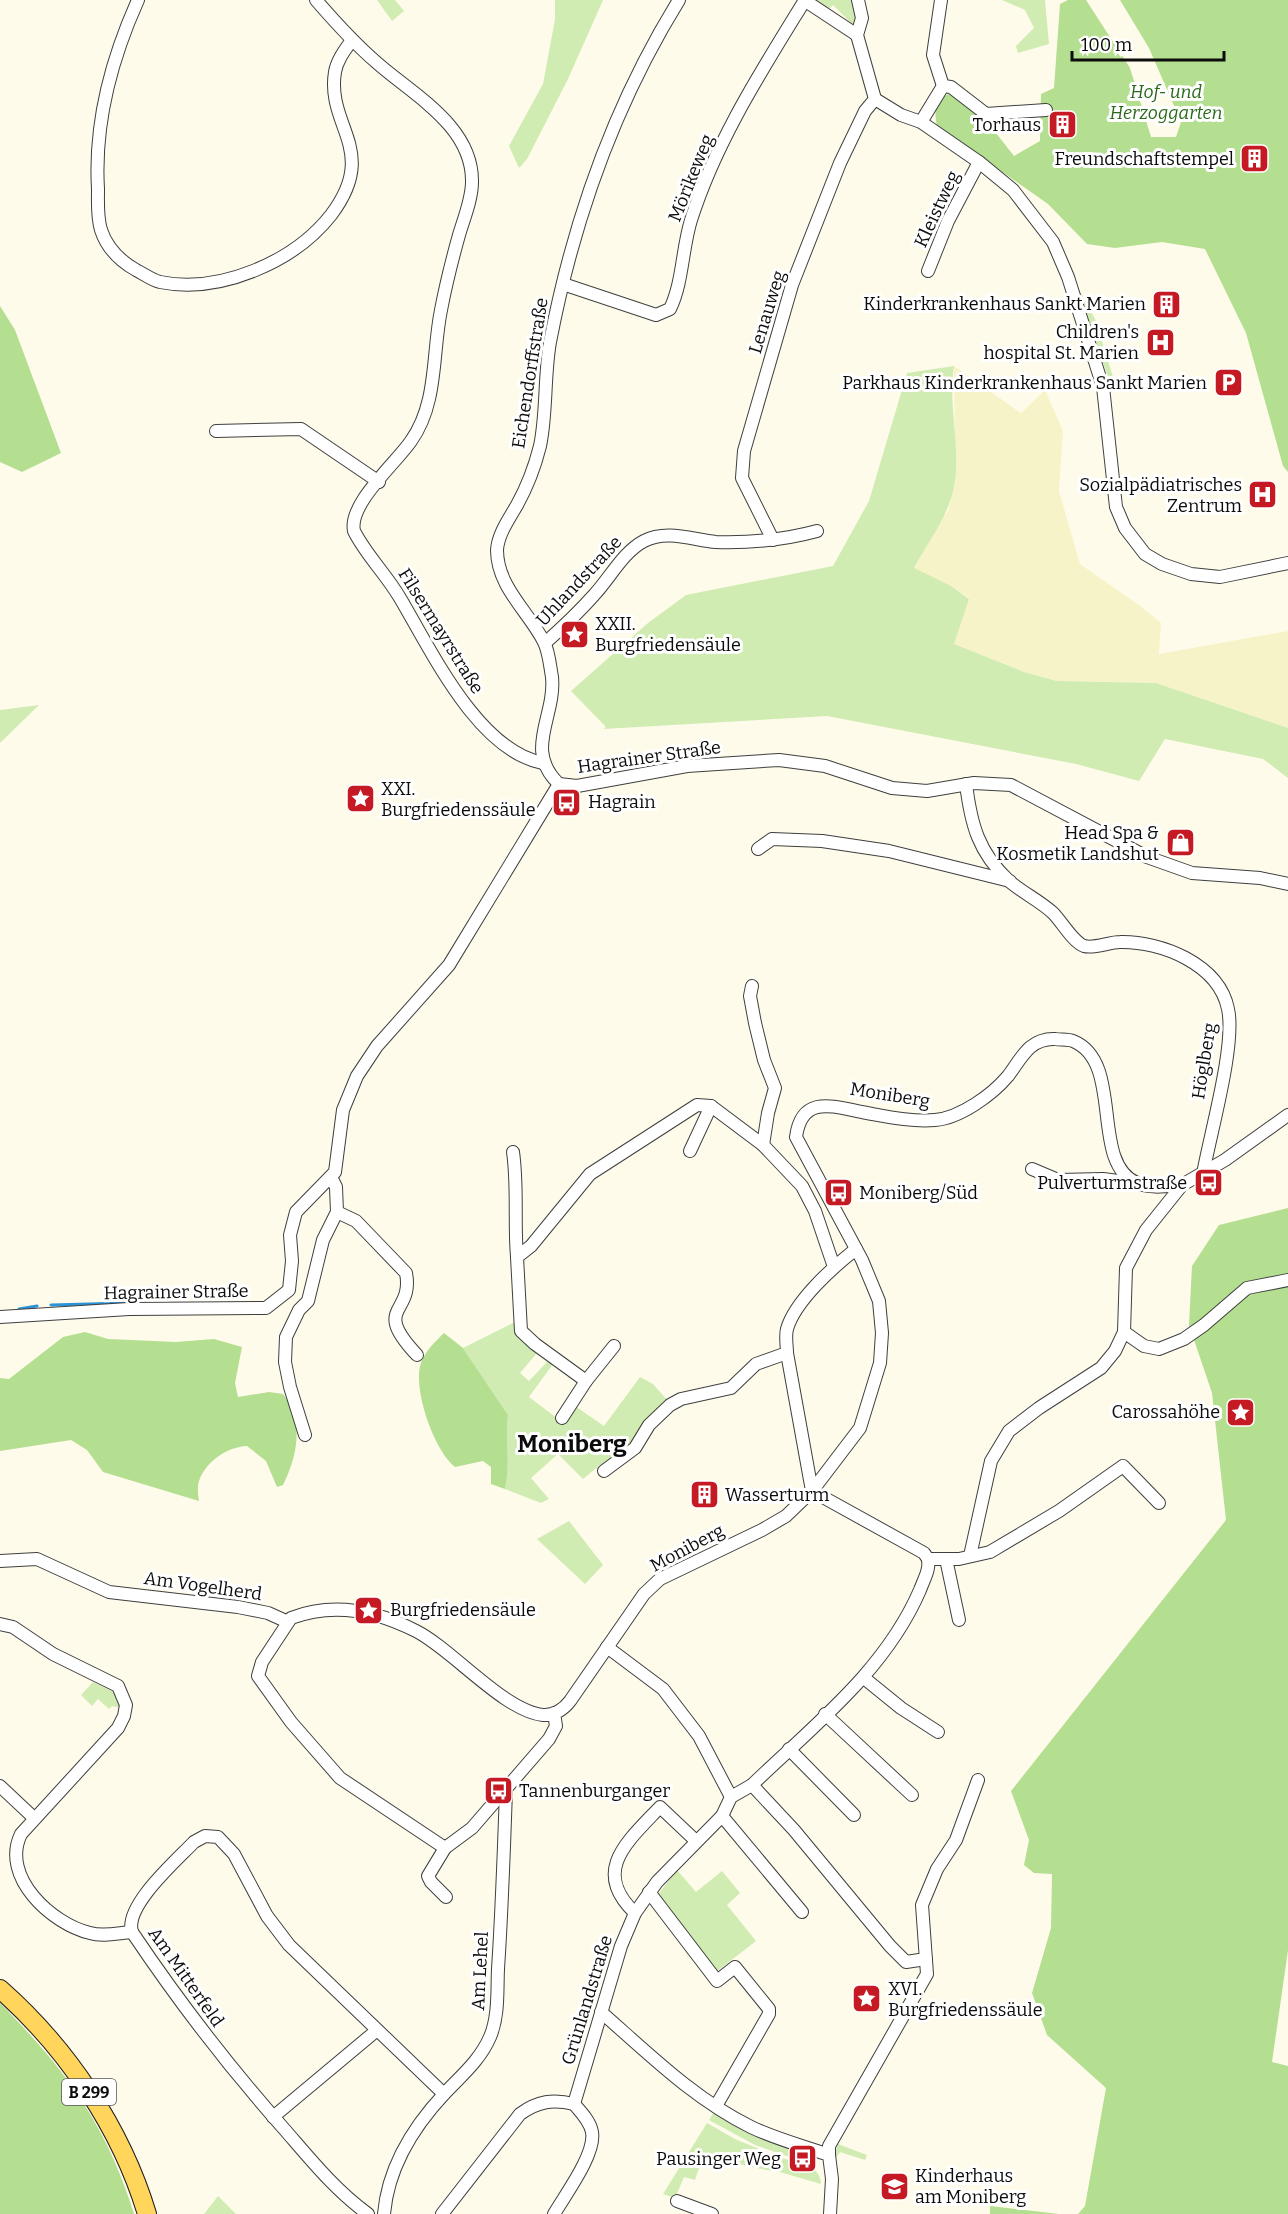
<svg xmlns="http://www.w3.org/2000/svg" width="1288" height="2214" font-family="Bitter,serif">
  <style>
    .farmland { fill: #f7f3c9 }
    .green { fill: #d0ecb2 }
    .forest { fill: #b4de90 }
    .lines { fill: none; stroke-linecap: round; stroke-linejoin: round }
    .stream { stroke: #2d94d7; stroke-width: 3 }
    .minor-casing { stroke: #3f3f3f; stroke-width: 14 }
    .primary-casing { stroke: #1d1d1d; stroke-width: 20 }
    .minor { stroke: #fff; stroke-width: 12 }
    .primary { stroke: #ffd65b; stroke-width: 18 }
    .labels { text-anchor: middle; stroke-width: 6; stroke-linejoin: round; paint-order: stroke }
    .shield { fill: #fff; stroke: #555; stroke-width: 1.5 }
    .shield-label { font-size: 16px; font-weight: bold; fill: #0c0c0c }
    .park-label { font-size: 18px; font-style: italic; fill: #296818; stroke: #fff }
    .poi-label { font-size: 18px; fill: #0c0c0c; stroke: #fff; text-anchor: end }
    .street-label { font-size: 18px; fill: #0c0c0c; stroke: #fff }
    .district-label { font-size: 24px; font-weight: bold; fill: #0c0c0c; stroke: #fff }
  </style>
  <rect width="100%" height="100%" fill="#fffbeb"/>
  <!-- farmland -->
  <polygon class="farmland" points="954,366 1021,413 1045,390 1063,431 1059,491 1080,564 1139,605 1161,623 1159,654 1288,631 1288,728 1156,683 1057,681 1024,672 954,644 969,598 951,586 914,569 936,525 948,511 955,483"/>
  <!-- green -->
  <g class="green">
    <polygon points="377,0 395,0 404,11 392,21"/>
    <polygon points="555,0 603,0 568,79 527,159 519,168 509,146 543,84 555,19"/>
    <polygon points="816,0 855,0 855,22 852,24 833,5 829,9"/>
    <polygon points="1002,0 1045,0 1049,44 1018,53 1016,46 1034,28 1025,10"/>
    <polygon points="1078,288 1095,319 1113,377 1111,379 1108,377"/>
    <path d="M954,366C948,404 960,444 955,481C951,513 929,540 914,568L951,586L969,599L954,644L1024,672L1057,681L1156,683L1288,728V778L1263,759L1165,739L1139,781L1076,764L827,716L603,729L606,727L571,691L648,623L686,595L833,566L869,501L907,373Z"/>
    <polygon points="39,705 0,743 0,710"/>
    <path d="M517,1321L537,1353L520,1373L529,1381L547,1362L553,1364L529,1397L562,1422L575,1406L604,1426L640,1377L653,1384L669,1402L622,1454L600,1465L583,1479L558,1454L531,1478L549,1499L541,1503L505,1489C511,1464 505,1440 508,1415L463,1348Z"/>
    <polygon points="569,1521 603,1565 585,1584 537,1539"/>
    <polygon points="93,1682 114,1692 120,1708 112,1706 109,1709 98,1699 92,1706 81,1695"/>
    <polygon points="677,1870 696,1892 722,1871 740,1893 727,1905 756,1941 716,1972 657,1896"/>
    <polygon points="714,2112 790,2146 789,2151 806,2156 804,2162 755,2145 709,2120"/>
    <polygon points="707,2123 735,2139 776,2156 771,2171 703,2156 695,2180 684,2177 675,2198 663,2194"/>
    <polygon points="838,2144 867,2155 865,2160 840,2152 834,2161 833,2150 836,2150"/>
    <path d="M778,2157C794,2162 821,2164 821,2184L773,2170Z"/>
    <polygon points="218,2196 236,2214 204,2214"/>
  </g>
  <!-- forest -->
  <g class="forest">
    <path d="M1068,0H1086L1130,68L1151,137H1176L1181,122L1149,48L1120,0H1288V472L1283,466L1246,333L1205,249L1162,242L1115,248L1087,244L1048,204L937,126C934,111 934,99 951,93L992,128L1014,156L1040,141L1041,94L1054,88L1060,4Z"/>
    <polygon points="0,306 15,330 61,453 22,472 0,462"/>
    <polygon points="1288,1208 1288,1950 1272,2062 1288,2066 1288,2214 1078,2214 1085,2206 1106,2088 1047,2035 1032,1993 1051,1928 1052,1874 1034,1873 1024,1865 1029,1840 1011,1791 1226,1520 1212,1393 1189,1325 1192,1266 1219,1225"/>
    <path d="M85,1332L108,1339L176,1342L214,1339L242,1347L235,1383L238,1397L269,1392L283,1394C305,1421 297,1457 283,1485L277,1487L266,1461L247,1446C227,1447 206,1461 199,1481C197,1486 198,1495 199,1501L103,1472L87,1450L71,1440L0,1451V1378L9,1379L63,1337Z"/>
    <path d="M444,1333L463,1348L508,1415C505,1440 511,1464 505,1489L491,1484V1467L483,1461L455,1467C434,1451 412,1388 421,1363C425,1351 436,1341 444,1333Z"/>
    <path d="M0,2003C65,2069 106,2124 134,2214H0Z"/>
    <polygon points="990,2205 990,2206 1059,2214 990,2214"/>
  </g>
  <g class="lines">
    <!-- stream -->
    <g class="stream">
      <polyline points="51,1305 126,1303"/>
      <polyline points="19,1309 37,1306"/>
    </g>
    <defs>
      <g id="minor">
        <path d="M138,0C111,60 94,123 98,189C98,203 97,217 101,230C107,248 120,261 136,270C144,274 152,280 160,282C220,294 294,262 331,215C380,150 326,127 335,72C337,60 345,50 352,40"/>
        <path d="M316,0C335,22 354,43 376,62C413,95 473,126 472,182C472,199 464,218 459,235C452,260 446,284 441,310C432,354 438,403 411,441C396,463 348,504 354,531C366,555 386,574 400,598C431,650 478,751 543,763"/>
        <polyline points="804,0 857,35"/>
        <polyline points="858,0 862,18 857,35 875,99 901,115 921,122 979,162 1013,190 1053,242 1068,277 1103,387 1116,507 1125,528 1145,554 1162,564 1191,574 1220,577 1288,563"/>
        <polyline points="941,0 933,55 943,86"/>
        <polyline points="921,122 943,86 951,87 986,114 1046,110"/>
        <polyline points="928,271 948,221 979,162"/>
        <path d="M563,284L656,315L670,309C683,282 682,249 691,220C716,141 762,70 805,0"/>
        <polyline points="216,431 301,429 379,482"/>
        <polyline points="773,540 742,478 744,451 792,285 840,163 865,111 875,99"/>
        <path d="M545,643C562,628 579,612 594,595C610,578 623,552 644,541C667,529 693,540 716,542C751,543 784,540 817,531"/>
        <path d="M559,784C523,750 556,717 552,677C550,666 549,652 544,642C529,612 497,587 497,550C498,534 509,519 517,505C527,487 535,466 540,446C547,413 544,376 550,342C573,222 614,105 679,0"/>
        <polyline points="559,784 577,786 687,766 779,760 825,766 892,788 927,791 974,783 1011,785 1147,857 1192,873 1260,878 1288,884"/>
        <path d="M966,784C971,824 978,852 1009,881C1023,893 1040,901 1053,913C1062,922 1073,942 1084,946C1094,949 1109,942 1120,942C1161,941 1219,964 1228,1009C1236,1045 1210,1134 1203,1174"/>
        <polyline points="758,849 772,839 822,841 889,851 1010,881"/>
        <polyline points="752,986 750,996 755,1023 764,1060 775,1088 768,1113 763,1145"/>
        <polyline points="690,1151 711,1106"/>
        <path d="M513,1152C518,1186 514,1222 517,1257"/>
        <polyline points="1032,1169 1058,1180 1103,1179 1134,1183"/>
        <path d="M337,1212L356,1221L406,1273C414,1315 371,1306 417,1355"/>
        <polyline points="0,1317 129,1309 266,1308 289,1290 292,1261 290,1235 296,1212 335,1172 343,1110 357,1076 377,1046 449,965 559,784"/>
        <polyline points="1124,1332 1144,1346 1159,1349 1184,1339 1204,1325 1247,1288 1288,1280"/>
        <polyline points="787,1353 812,1491 924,1553 928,1559"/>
        <polyline points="586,1381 614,1346"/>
        <polyline points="562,1418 586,1381 535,1344 521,1331 517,1257 531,1246 590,1174 697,1105 711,1106 763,1145 802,1186 815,1211 834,1267"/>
        <polyline points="305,1435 290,1387 285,1362 286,1337 299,1310 308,1301 323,1240 337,1212 336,1187 331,1177"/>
        <path d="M604,1471L635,1448L649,1425L670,1405L681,1399L731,1388L756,1364L787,1353C787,1346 785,1336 787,1329C795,1301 833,1267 856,1249"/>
        <polyline points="970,1556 991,1461 1009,1431 1039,1408 1101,1368 1115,1351 1124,1332 1126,1268 1146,1230 1182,1185 1225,1160 1288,1115"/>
        <polyline points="928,1559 959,1559 990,1552 1059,1511 1123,1466 1159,1503"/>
        <polyline points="946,1559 959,1620"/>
        <polyline points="0,1561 37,1559 109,1592 238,1607 268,1613 288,1622"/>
        <path d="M0,1624L13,1627L53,1654L118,1686L126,1705L124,1716L118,1728L21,1834C0,1877 52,1924 90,1933C103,1937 118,1933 132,1932"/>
        <polyline points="607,1647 663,1689 699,1736 731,1797"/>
        <polyline points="864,1678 901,1708 938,1732"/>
        <path d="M554,1713L556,1726L549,1739L472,1828L445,1848L340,1778L291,1722L258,1676L262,1662L291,1618C333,1602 377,1611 416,1631C452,1649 504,1711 543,1715C554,1716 564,1709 570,1701L644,1594L660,1579L762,1530L786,1516L812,1491L860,1428L880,1363L882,1333L879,1301L862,1260L796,1137C802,1092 837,1108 867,1113C889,1117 913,1122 935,1120C960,1118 992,1095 1008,1076C1021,1059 1029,1038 1055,1039C1060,1040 1068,1039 1073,1041C1125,1062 1089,1163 1137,1183C1150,1189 1168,1186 1182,1185"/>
        <polyline points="825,1714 912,1795"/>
        <polyline points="789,1749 854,1815"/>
        <polyline points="752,1785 794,1830 890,1946 906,1962 926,1959"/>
        <polyline points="0,1786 34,1818"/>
        <polyline points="722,1816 802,1912"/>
        <polyline points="445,1848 428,1876 431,1882 446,1897"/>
        <polyline points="649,1892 717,1981 735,1967 769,2009 769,2014 716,2106"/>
        <path d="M635,1913C591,1871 627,1842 660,1807L696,1841"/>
        <path d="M601,2012C649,2054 694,2099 751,2127C776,2139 803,2146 829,2155L832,2179L830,2214"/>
        <path d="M574,2104L621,1946L635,1913L657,1882L722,1816L731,1797L752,1785C814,1725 885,1671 920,1590C924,1579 930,1570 928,1559"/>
        <polyline points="273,2117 376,2031"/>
        <polyline points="829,2155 829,2146 927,1974 922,1905 937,1869 956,1840 978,1780"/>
        <polyline points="677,2201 712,2214"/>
        <path d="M368,2214C336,2191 311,2160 285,2130C229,2067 179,2002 132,1932C124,1906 176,1861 194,1842L205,1836L218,1837L234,1854L267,1916L289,1945L444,2094"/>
        <path d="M384,2214C388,2168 414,2126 445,2093C462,2075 480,2060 490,2037C499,2016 497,1990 498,1969C502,1909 504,1849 506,1790"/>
        <path d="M442,2214L520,2114C538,2101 553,2099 574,2104"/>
        <path d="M554,2214C565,2195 596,2154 592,2132C590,2121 581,2112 574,2104"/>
      </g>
      <path id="primary" d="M0,1989C67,2048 121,2128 147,2214"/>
    </defs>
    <!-- minor casing -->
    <use href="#minor" class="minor-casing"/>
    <!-- primary casing -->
    <use href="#primary" class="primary-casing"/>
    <!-- minor -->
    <use href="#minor" class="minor"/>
    <!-- primary -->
    <use href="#primary" class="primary"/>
  </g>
  <!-- icons -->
  <defs>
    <symbol id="building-square" viewBox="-11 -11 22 22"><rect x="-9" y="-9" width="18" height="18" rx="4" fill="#c51a24" stroke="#fff"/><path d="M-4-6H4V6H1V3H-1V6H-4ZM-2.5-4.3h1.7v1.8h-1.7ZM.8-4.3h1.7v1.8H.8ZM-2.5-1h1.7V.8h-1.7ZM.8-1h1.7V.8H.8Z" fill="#fff"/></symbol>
    <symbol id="hospital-square" viewBox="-11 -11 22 22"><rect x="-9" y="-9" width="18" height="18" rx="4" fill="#c51a24" stroke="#fff"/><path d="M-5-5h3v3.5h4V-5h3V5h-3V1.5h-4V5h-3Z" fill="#fff"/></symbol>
    <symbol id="parking-square" viewBox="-11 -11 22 22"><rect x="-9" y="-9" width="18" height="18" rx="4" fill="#c51a24" stroke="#fff"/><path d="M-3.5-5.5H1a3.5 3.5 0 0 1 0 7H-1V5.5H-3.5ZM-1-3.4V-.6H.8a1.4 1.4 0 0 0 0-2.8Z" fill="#fff"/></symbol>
    <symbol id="sight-square" viewBox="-11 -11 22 22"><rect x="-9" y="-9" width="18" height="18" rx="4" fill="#c51a24" stroke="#fff"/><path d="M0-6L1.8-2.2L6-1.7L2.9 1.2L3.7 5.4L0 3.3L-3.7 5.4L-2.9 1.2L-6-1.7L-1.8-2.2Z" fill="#fff"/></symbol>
    <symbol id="bus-square" viewBox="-11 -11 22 22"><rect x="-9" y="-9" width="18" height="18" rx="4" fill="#c51a24" stroke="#fff"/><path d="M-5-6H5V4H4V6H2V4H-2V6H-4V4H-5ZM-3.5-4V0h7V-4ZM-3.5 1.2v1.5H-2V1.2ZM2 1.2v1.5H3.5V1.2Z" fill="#fff"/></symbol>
    <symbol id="shop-square" viewBox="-11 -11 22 22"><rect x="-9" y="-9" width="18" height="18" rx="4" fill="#c51a24" stroke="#fff"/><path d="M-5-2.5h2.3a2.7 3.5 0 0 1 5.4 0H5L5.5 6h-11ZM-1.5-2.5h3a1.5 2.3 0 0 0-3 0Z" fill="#fff"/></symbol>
    <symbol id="school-square" viewBox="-11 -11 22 22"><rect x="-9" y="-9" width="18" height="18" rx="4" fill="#c51a24" stroke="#fff"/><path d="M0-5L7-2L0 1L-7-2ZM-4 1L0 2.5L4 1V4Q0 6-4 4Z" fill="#fff"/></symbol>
  </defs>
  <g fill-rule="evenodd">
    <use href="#building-square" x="1046" y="108" width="33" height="33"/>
    <use href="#building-square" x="1238" y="142" width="33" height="33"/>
    <use href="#building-square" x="1150" y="288" width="33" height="33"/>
    <use href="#hospital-square" x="1144" y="326" width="33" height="33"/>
    <use href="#parking-square" x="1212" y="366" width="33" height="33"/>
    <use href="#hospital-square" x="1246" y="478" width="33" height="33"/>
    <use href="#sight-square" x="558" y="618" width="33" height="33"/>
    <use href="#sight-square" x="344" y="782" width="33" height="33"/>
    <use href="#bus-square" x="550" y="786" width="33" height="33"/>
    <use href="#shop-square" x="1164" y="826" width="33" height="33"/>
    <use href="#bus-square" x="1192" y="1166" width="33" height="33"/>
    <use href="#bus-square" x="822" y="1176" width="33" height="33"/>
    <use href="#sight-square" x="1224" y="1396" width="33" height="33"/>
    <use href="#building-square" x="688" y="1478" width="33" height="33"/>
    <use href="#sight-square" x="352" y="1594" width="33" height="33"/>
    <use href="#bus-square" x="482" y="1774" width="33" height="33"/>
    <use href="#sight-square" x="850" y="1982" width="33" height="33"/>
    <use href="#bus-square" x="786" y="2142" width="33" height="33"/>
    <use href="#school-square" x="878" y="2170" width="33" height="33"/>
  </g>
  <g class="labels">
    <!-- shield labels -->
    <rect class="shield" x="62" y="2079" width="54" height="26" rx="4.5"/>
    <g class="shield-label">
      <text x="89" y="2098">B 299</text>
    </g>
    <!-- park labels -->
    <g class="park-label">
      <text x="1166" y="98">Hof- und<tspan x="1166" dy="21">Herzoggarten</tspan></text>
    </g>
    <!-- poi labels -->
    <g class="poi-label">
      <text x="1041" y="131">Torhaus</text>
      <text x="1234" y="165">Freundschaftstempel</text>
      <text x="1146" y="310">Kinderkrankenhaus Sankt Marien</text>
      <text x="1139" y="338">Children's<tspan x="1139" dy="21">hospital St. Marien</tspan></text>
      <text x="1207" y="389">Parkhaus Kinderkrankenhaus Sankt Marien</text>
      <text x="1242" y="491">Sozialpädiatrisches<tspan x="1242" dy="21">Zentrum</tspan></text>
      <text x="595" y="630" text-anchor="start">XXII.<tspan x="595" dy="21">Burgfriedensäule</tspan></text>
      <text x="381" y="795" text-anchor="start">XXI.<tspan x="381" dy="21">Burgfriedenssäule</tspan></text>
      <text x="588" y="808" text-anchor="start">Hagrain</text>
      <text x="1159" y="839">Head Spa &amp;<tspan x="1159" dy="21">Kosmetik Landshut</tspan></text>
      <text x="1187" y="1189">Pulverturmstraße</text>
      <text x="859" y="1199" text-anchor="start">Moniberg/Süd</text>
      <text x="1220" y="1418">Carossahöhe</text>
      <text x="725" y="1501" text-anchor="start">Wasserturm</text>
      <text x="390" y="1616" text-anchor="start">Burgfriedensäule</text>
      <text x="519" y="1797" text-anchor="start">Tannenburganger</text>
      <text x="888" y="1995" text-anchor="start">XVI.<tspan x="888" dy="21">Burgfriedenssäule</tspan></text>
      <text x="781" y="2165">Pausinger Weg</text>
      <text x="915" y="2182" text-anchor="start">Kinderhaus<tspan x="915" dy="21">am Moniberg</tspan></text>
    </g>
    <!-- street labels -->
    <g class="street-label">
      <text transform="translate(691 178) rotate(-68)" y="6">Mörikeweg</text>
      <text transform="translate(937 209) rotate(-65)" y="6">Kleistweg</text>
      <text transform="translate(767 312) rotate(-73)" y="6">Lenauweg</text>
      <text transform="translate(530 373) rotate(-81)" y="6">Eichendorffstraße</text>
      <text transform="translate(579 581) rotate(-47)" y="6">Uhlandstraße</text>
      <text transform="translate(441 631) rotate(58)" y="6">Filsermayrstraße</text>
      <text transform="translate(649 757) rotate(-8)" y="6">Hagrainer Straße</text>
      <text transform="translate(1204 1061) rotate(-81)" y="6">Höglberg</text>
      <text transform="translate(890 1095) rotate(9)" y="6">Moniberg</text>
      <text transform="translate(176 1292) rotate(-1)" y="6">Hagrainer Straße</text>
      <text transform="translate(687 1548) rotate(-28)" y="6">Moniberg</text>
      <text transform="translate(203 1586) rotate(8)" y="6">Am Vogelherd</text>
      <text transform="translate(480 1971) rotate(-87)" y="6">Am Lehel</text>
      <text transform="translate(186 1977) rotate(55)" y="6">Am Mitterfeld</text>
      <text transform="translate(587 2000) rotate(-73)" y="6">Grünlandstraße</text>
    </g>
    <!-- district labels -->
    <g class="district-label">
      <text x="572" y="1452">Moniberg</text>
    </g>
  </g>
  <!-- scale -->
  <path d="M1072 51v9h152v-9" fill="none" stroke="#0c0c0c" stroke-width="3"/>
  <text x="1081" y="51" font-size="18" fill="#0c0c0c" stroke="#ffffff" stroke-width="4.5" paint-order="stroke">100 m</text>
</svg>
